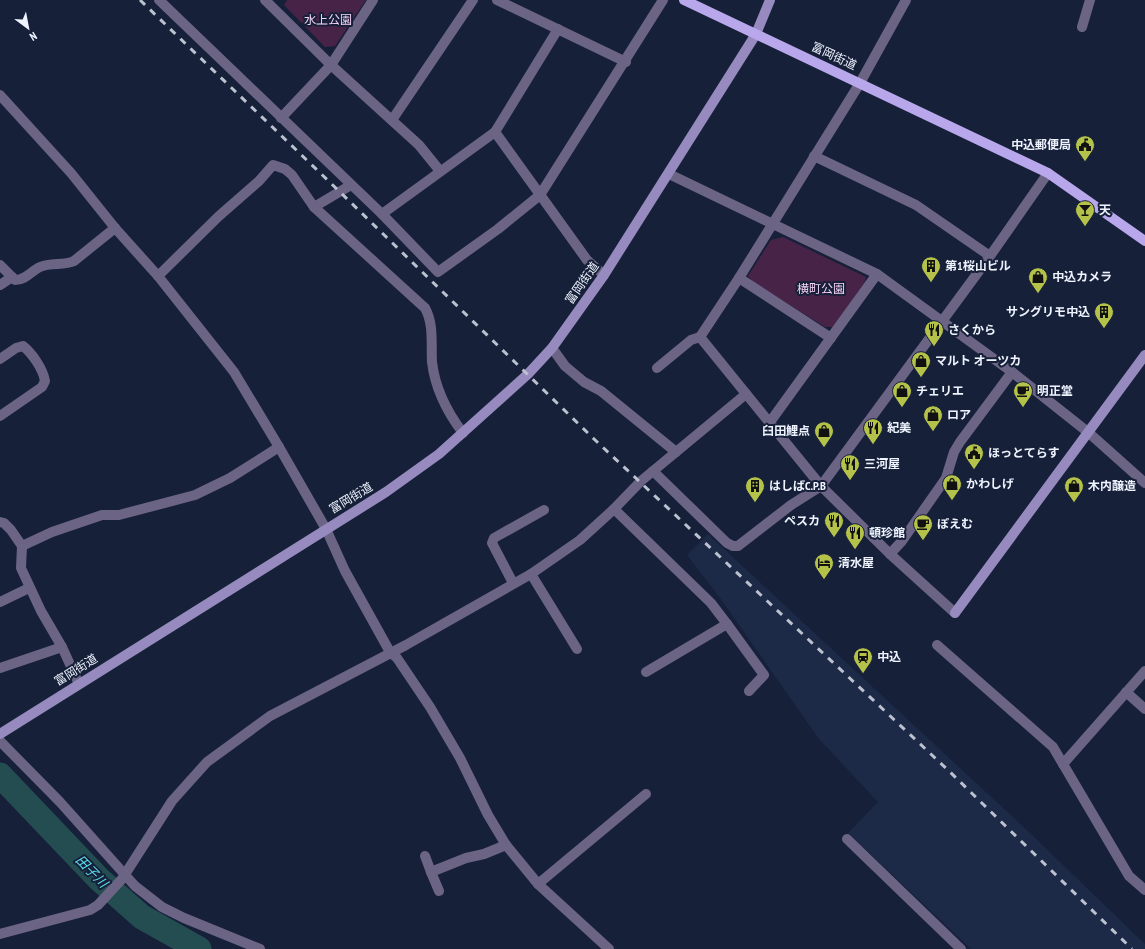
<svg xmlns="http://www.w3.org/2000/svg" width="1145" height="949" font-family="'PT Sans Narrow','Noto Sans JP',sans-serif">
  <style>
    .built { fill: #1c2947 }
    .green { fill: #472348 }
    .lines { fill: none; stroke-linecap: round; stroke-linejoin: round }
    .river { stroke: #244d52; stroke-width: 25 }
    .minor { stroke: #6c6485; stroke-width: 10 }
    .tertiary { stroke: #6c6485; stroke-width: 10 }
    .secondary { stroke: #978abf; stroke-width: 10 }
    .primary { stroke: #b9a7ec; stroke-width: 10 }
    .rail { stroke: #bbc1cf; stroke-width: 3; stroke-dasharray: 7 7; stroke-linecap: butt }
    .labels { text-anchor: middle; stroke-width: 4; stroke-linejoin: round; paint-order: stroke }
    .park-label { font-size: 12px; fill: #f6d4f6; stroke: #162039 }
    .street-label { font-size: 12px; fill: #eef3fe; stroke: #162039 }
    .poi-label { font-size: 12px; font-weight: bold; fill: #eef3fe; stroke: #162039; text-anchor: start }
    .water-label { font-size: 13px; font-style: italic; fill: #5ce2f1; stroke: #162039 }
  </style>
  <rect width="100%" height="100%" fill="#162039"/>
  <!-- built -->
  <polygon class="built" points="708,534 1029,832 1145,944 1145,949 971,949 848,833 878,802 819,739 720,598 687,555"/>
  <!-- green -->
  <g class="green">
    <polygon points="287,0 366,0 335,46 325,47 284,5"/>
    <polygon points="783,237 866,277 864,283 833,327 825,327 753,282 748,276 771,240"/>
  </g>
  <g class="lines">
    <!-- river -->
    <polyline class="river" points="0,775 99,879 142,917 199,949"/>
    <!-- minor -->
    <g class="minor">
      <polyline points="159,0 382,214 495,132 558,29"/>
      <polyline points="265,0 331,65 419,145 440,171"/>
      <polyline points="497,0 626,62"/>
      <polyline points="1082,27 1090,0"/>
      <polyline points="0,95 71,173 115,228 158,276 234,372 279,447 326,529 345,571 390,652 397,658 430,707 460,758 488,815 506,845 538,884 609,949"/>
      <polyline points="281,118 331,65 373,0"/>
      <polyline points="392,120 473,0"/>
      <polyline points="495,132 587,260 604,275"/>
      <polyline points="814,156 916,205 990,256"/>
      <polyline points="314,207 351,185"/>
      <polyline points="382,214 438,272 498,229 540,195 663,0"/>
      <path d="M0,265L15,280C26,280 31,271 40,267C51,262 64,266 74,261L115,228"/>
      <path d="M158,276L219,216L259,181L273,165L285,169L292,175L314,207L425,308C434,324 431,344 432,362C435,388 447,412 463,433"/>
      <polyline points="739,278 831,338"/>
      <polyline points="0,285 12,277"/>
      <polyline points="552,348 565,366 584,382 601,391 676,452"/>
      <path d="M0,359L16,348L23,346C32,353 43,369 45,381L42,387L0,416"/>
      <polyline points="657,368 691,340 700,337"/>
      <polyline points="770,422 877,274"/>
      <polyline points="653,471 727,543 733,546 738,546 791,505 821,486 990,256 1048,173"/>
      <polyline points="614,509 711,603 727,624 646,672"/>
      <polyline points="0,522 4,523 11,530 22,546 21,568 41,611 62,647 79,684"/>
      <polyline points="22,546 52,532 102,515 119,515 195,495 230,478 279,447"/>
      <polyline points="890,554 902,541 946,478 954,452 960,442 1012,372"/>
      <polyline points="531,574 577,649"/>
      <polyline points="513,583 492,543 494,538 544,510"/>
      <polyline points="0,602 29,588"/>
      <polyline points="727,624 764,675 749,691"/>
      <polyline points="937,645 1053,747 1063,764 1145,671"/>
      <polyline points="0,668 62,647"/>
      <polyline points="1126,692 1145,709"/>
      <polyline points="0,741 60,802 135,886 162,907 184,918 260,949"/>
      <polyline points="1063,764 1129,876 1145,890"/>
      <polyline points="847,839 961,949"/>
      <polyline points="425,856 431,872"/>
      <polyline points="538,884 646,794"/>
      <polyline points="439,891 431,872 466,858 484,854 506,845"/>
      <polyline points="0,934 90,910 98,905 122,879 172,801 207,762 270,716 406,645 531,574 580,540 614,509 641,481 746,394"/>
    </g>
    <!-- tertiary -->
    <g class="tertiary">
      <polyline points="906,0 860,83 739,278 700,337 821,486 890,554 955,613"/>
      <polyline points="669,174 877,274 1012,372 1089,433 1145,483"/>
    </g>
    <!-- secondary -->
    <g class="secondary">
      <polyline points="955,613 1145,355"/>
      <polyline points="0,734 386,492 439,454 528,374 552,348 604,275 756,34 770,0"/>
    </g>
    <!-- primary -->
    <polyline class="primary" points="684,0 1048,173 1145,241"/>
    <!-- rail -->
    <polyline class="rail" points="140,0 340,192 594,439 949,771 1132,949"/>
  </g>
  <!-- icons -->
  <defs>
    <symbol id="civic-pin" viewBox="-11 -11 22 30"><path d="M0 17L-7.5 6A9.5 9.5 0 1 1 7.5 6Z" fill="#b4c24a" stroke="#162039"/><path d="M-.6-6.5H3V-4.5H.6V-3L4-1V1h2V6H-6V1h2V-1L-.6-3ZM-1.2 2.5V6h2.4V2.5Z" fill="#111"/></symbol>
    <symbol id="bar-pin" viewBox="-11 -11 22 30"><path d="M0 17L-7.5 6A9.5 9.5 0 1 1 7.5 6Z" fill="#b4c24a" stroke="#162039"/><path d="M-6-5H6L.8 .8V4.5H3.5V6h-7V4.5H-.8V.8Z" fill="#111"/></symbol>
    <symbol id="building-pin" viewBox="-11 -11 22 30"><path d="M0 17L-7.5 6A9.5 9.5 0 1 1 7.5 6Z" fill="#b4c24a" stroke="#162039"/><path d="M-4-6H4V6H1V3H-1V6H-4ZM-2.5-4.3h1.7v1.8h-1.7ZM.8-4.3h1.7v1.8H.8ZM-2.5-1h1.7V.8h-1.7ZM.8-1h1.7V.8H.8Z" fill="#111"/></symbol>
    <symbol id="shop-pin" viewBox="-11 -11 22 30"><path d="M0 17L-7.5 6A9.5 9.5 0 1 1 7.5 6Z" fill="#b4c24a" stroke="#162039"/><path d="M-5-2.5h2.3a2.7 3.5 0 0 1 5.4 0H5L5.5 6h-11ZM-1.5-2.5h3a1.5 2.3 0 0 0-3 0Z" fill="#111"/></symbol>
    <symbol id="restaurant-pin" viewBox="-11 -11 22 30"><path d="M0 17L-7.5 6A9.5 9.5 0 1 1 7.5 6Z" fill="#b4c24a" stroke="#162039"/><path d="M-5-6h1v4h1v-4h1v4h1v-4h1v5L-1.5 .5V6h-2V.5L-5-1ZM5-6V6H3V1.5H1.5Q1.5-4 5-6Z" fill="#111"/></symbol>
    <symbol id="cafe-pin" viewBox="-11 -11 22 30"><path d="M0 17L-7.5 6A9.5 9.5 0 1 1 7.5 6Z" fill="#b4c24a" stroke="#162039"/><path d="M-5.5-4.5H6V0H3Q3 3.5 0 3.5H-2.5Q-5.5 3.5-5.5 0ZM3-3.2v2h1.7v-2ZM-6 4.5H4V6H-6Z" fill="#111"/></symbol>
    <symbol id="hotel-pin" viewBox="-11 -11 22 30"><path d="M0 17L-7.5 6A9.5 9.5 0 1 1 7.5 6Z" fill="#b4c24a" stroke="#162039"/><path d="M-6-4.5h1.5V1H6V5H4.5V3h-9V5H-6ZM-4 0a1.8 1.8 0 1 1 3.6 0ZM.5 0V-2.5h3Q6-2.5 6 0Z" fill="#111"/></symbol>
    <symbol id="station-pin" viewBox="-11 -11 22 30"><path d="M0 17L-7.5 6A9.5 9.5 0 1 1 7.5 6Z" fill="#b4c24a" stroke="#162039"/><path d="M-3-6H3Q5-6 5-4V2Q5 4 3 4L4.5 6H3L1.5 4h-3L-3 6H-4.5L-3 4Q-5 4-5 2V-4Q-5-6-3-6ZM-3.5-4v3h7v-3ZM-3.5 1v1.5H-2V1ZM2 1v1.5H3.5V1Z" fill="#111"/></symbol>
  </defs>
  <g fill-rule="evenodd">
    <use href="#civic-pin" x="1074" y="134" width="22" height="30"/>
    <use href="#bar-pin" x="1074" y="199" width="22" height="30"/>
    <use href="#building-pin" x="920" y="255" width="22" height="30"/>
    <use href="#shop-pin" x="1027" y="266" width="22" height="30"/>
    <use href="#building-pin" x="1093" y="301" width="22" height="30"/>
    <use href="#restaurant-pin" x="923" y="319" width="22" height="30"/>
    <use href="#shop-pin" x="910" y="350" width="22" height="30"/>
    <use href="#shop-pin" x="891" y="380" width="22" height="30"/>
    <use href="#cafe-pin" x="1012" y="380" width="22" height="30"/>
    <use href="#shop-pin" x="922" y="404" width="22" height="30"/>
    <use href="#restaurant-pin" x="862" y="417" width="22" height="30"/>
    <use href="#shop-pin" x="813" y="420" width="22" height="30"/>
    <use href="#civic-pin" x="963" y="442" width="22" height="30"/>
    <use href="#restaurant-pin" x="839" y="453" width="22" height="30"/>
    <use href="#shop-pin" x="941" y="473" width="22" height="30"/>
    <use href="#building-pin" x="744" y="475" width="22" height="30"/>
    <use href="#shop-pin" x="1063" y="475" width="22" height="30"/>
    <use href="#restaurant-pin" x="823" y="510" width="22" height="30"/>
    <use href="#cafe-pin" x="912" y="513" width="22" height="30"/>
    <use href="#restaurant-pin" x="844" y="522" width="22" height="30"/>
    <use href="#hotel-pin" x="813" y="552" width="22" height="30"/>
    <use href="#station-pin" x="852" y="646" width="22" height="30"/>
  </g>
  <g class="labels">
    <!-- park labels -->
    <g class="park-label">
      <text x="328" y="24">水上公園</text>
      <text x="821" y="293">横町公園</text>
    </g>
    <!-- street labels -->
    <g class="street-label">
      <text transform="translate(834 56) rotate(25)" y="4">富岡街道</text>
      <text transform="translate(582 283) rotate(-55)" y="4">富岡街道</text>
      <text transform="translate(351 498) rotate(-31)" y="4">富岡街道</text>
      <text transform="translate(76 670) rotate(-32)" y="4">富岡街道</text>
    </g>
    <!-- poi labels -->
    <g class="poi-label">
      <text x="1071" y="149" text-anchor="end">中込郵便局</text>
      <text x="1099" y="214">天</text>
      <text x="945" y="270">第1桜山ビル</text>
      <text x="1052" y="281">中込カメラ</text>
      <text x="1090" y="316" text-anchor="end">サングリモ中込</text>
      <text x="948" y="334">さくから</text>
      <text x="935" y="365">マルト オーツカ</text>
      <text x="916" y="395">チェリエ</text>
      <text x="1037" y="395">明正堂</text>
      <text x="947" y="419">ロア</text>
      <text x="887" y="432">紀美</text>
      <text x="810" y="435" text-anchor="end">臼田鯉点</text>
      <text x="988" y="457">ほっとてらす</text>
      <text x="864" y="468">三河屋</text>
      <text x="966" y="488">かわしげ</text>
      <text x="769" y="490">はしばC.P.B</text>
      <text x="1088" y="490">木内醸造</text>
      <text x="820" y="525" text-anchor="end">ペスカ</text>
      <text x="937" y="528">ぽえむ</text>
      <text x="869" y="537">頓珍館</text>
      <text x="838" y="567">清水屋</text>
      <text x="877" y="661">中込</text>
    </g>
    <!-- water labels -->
    <g class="water-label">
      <text transform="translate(92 871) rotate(45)" y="5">田子川</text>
    </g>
  </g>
  <!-- north arrow -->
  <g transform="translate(28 28) rotate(148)" stroke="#162039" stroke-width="3" paint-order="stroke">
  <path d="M0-3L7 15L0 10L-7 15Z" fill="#eef3fe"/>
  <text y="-6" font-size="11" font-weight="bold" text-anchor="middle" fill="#eef3fe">N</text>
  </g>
</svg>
